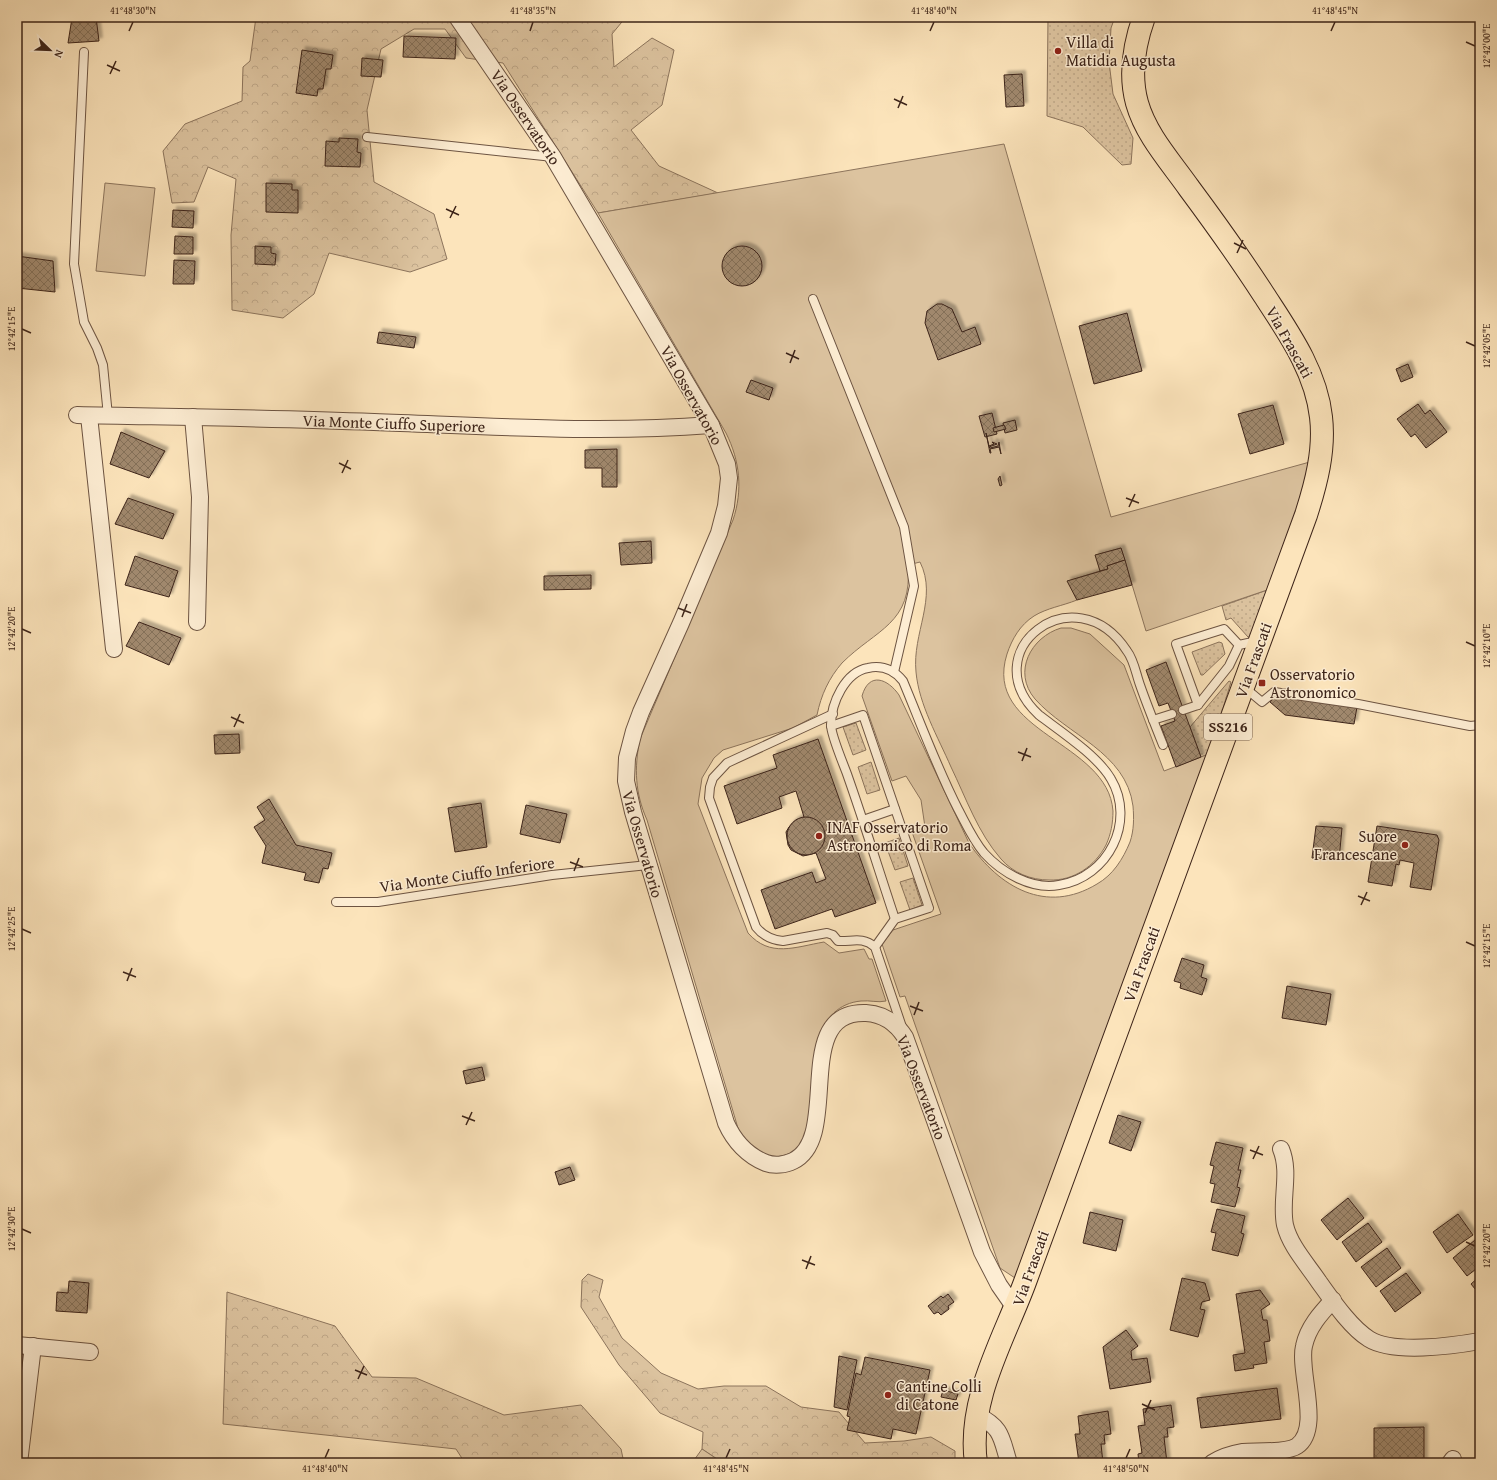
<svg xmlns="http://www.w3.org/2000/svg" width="1497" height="1480" font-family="'Gentium Book Plus',serif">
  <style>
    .grass { fill: url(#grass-dots); stroke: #8c745c }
    .forest { fill: url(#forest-crowns); stroke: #8c745c }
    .garden { fill: #dcc39f; stroke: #8c745c }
    .building { fill: url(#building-cross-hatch); stroke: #3d2419; filter: url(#shadow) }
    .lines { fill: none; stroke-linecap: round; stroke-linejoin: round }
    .service-casing { stroke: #6d5442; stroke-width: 10 }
    .minor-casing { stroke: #6d5442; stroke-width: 18 }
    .primary-casing { stroke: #3d2419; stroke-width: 24 }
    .service { stroke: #fdedd3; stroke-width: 8 }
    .minor { stroke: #fdedd3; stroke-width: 16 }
    .primary { stroke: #fce4bb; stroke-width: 22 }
    .ticks { fill: none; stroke: #3d2419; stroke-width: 1.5 }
    .poi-dot { fill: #8f2418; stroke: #fdedd3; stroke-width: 1.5 }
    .labels { text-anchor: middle; stroke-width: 3; stroke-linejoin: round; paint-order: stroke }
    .shield { fill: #fdedd3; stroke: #776051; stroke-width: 1 }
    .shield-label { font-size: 15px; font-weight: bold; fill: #3d2419 }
    .poi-label { font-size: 16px; fill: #3d2419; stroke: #fdedd3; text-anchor: start }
    .street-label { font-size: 16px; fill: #3d2419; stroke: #fdedd3 }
    .neatline { fill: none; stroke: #3d2419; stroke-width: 1.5 }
    .ticks-label { font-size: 10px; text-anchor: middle; fill: #3d2419 }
  </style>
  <defs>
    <pattern id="grass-dots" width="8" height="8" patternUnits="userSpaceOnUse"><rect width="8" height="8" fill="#dcc39f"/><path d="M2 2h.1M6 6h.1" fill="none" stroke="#bea788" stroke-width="1.8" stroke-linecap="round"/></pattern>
    <pattern id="forest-crowns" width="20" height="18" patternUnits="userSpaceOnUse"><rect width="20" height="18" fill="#dcc39f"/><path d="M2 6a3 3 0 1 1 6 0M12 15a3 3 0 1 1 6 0" fill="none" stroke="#bea788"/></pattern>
    <pattern id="building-cross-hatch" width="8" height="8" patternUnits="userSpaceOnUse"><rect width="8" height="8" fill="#a0886d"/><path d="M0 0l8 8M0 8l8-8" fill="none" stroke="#846f59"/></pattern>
    <filter id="shadow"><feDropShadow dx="3.5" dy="-3.5" stdDeviation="1" flood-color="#0004"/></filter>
  </defs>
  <rect width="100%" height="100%" fill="#fce4bb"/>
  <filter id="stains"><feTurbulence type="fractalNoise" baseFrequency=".005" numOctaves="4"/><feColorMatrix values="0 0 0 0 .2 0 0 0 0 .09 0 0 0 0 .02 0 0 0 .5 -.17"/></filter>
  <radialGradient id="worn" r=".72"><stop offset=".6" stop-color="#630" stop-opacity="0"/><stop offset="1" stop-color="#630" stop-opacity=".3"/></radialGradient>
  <!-- grass -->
  <g class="grass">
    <polygon points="1048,17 1115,17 1111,28 1109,62 1113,94 1133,138 1131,164 1122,165 1083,127 1047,116"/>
    <polygon points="1273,588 1256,636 1248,637 1231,618 1226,620 1222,606"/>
    <polygon points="1219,642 1222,643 1225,654 1203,675 1201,675 1192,652"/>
    <polygon points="1229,681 1231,682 1209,754 1201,757 1190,727"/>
    <polygon points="856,723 866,750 853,755 843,727"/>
    <polygon points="871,762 880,790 867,794 858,767"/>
    <polygon points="899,838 908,866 895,870 885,843"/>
    <polygon points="913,878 922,905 910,910 900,882"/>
  </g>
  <!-- forest -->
  <g class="forest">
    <polygon points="256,17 626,17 612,34 614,67 652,38 674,50 662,105 631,130 659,166 718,193 598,213 503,63 466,58 445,29 414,29 381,49 367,110 374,182 434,214 447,259 410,272 329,253 314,294 283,318 232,310 231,235 236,179 208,167 194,202 172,203 163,151 185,124 242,101 243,67 250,61"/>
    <polygon points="588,1274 603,1280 599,1297 622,1338 661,1373 698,1389 724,1386 766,1386 801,1407 839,1412 865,1443 904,1441 931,1437 955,1451 955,1463 723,1463 702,1449 703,1432 660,1413 619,1365 581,1307 582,1280"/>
    <polygon points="227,1292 335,1326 372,1377 416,1378 504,1415 581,1405 621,1449 624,1463 465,1463 456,1449 223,1424"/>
  </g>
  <!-- garden -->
  <g class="garden">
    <path d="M1004,144L1111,517L1317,460L1273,588L1146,631L1121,548L1096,555L1100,571L1068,581L1077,600C1062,606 1047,608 1034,616C1020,625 1012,639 1007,654C982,733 1108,741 1113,811C1113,823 1111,834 1106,845C1095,866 1074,881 1049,880C1031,880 1013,873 1001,859C978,833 966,798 951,767C938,737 919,705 916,672C912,633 938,598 920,562L908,565C913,624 876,629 842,663C829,678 821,695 817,715L793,728L723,750L714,758L702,778L698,804L748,933C770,958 795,947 824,942L839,953L864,949L869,959H872L886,1001C878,1003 870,1000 861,1001C839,1003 825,1018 819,1038L811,1129L800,1150C766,1162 765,1160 740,1135L647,820C635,793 634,768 640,739L733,520C743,490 740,461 726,433L598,213Z"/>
    <polygon points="105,183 155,188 145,276 96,271"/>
    <path d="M1061,628H1071L1090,634L1124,665L1164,771L1209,754L1015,1278L1000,1268L905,996L900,997L882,944L893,930L941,914L912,832L925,827L921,800L906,776L892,781L862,696C869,671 888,679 899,695L969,843C999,887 1046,915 1097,884C1113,875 1123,859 1130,842C1134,830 1134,818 1133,806C1126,752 1067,735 1035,699C1012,672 1031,637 1061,628Z"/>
    <polygon points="702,1449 723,1463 692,1463"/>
  </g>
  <!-- building -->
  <g class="building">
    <polygon points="96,17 99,41 68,43 72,18"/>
    <polygon points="404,36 456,38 455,59 403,57"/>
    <polygon points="302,50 333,55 331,69 326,69 323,89 318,89 317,96 296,93"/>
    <polygon points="362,58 383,60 381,77 361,76"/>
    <polygon points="1022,74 1024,106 1006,107 1004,75"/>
    <polygon points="339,138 358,139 357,152 361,153 360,167 325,166 326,141 339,142"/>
    <polygon points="266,183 292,184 292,190 298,190 298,213 266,212"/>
    <polygon points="173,210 194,211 193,228 172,227"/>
    <polygon points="175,236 193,237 193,254 174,254"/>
    <polygon points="255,246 271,247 271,253 276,254 275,265 255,264"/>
    <circle cx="742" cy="266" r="20"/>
    <polygon points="17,256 53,261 55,292 17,288"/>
    <polygon points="174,260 195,261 194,284 173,284"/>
    <polygon points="937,304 942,304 952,309 962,332 975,327 981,344 938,360 925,323 927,311"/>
    <polygon points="1127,313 1142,371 1094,384 1079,326"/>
    <polygon points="379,332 416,337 414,348 377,343"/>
    <polygon points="1408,364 1413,377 1401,382 1396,369"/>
    <polygon points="751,380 773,388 769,400 746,392"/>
    <polygon points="1418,404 1425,414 1430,410 1447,432 1426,448 1415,434 1411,437 1397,419"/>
    <polygon points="1273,405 1284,444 1250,454 1238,414"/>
    <polygon points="992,413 997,434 985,437 979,416"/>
    <polygon points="1015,420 1017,430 1005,433 1003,423"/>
    <polygon points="1004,425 1006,429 994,432 993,428"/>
    <polygon points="121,432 165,451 149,478 110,464"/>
    <polygon points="986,433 989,446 994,444 992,442 997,444 989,447 990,448 998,446 999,442 1001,454 999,447 990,449 991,453 990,453"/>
    <polygon points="617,449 617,487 602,487 602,468 585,468 585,450"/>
    <polygon points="1000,476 1002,485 1000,486 998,479"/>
    <polygon points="128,498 174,514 163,539 115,524"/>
    <polygon points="651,541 652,563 621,565 619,543"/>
    <polygon points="1121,548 1125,560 1107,566 1108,569 1100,571 1095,555"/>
    <polygon points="135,556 178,571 169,597 125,585"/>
    <polygon points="1125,560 1132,585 1077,600 1067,581 1108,569 1107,566"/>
    <polygon points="591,575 591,589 544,590 544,576"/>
    <polygon points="139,622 181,638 169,665 126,646"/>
    <polygon points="1166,662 1201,757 1176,767 1161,726 1175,721 1168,703 1159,706 1146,670"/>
    <polygon points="1276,696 1357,707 1354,724 1285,715 1270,702"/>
    <polygon points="239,734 240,753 215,754 214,735"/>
    <polygon points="818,739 876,903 835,917 832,909 775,929 761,890 812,872 816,883 826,879 816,853 803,856 791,850 788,845 786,832 789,827 796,820 804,817 796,791 779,797 782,808 737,824 724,786 777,768 773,755"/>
    <polygon points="269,799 296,845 332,853 328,869 323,868 319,883 304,880 306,873 262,863 266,846 254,827 265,820 257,807"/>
    <polygon points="481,803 487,847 455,852 448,808"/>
    <polygon points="526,805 567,814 560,843 520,834"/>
    <circle cx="806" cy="836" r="19"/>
    <polygon points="1316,826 1342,828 1339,860 1312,858"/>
    <polygon points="1377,826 1437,835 1439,840 1431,890 1410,887 1414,863 1400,860 1399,865 1396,864 1392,886 1368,882"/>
    <polygon points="1182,958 1204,965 1201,977 1207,979 1202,995 1180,988 1181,983 1174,981"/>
    <polygon points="1287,986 1331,994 1326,1025 1282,1018"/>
    <polygon points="482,1067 485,1080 466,1084 463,1071"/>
    <polygon points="1118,1115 1141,1122 1131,1151 1109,1143"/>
    <polygon points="1216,1142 1243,1148 1238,1170 1241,1170 1237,1187 1240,1188 1235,1207 1211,1202 1215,1184 1210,1183 1214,1166 1210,1165"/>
    <polygon points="570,1167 575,1180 559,1185 555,1172"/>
    <polygon points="1348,1198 1364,1218 1337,1240 1321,1220"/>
    <polygon points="1217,1209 1245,1216 1241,1233 1244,1234 1238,1256 1212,1250 1216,1233 1211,1232"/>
    <polygon points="1090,1212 1123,1220 1116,1251 1083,1243"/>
    <polygon points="1458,1214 1473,1235 1447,1253 1433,1232"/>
    <polygon points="1368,1223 1382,1242 1356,1262 1342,1242"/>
    <polygon points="1475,1240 1480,1246 1480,1266 1467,1276 1453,1258"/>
    <polygon points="1387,1248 1401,1268 1376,1287 1361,1267"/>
    <polygon points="1406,1273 1421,1293 1395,1312 1380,1291"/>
    <polygon points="1480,1276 1480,1295 1471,1284"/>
    <polygon points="1182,1278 1205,1283 1210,1300 1202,1302 1200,1309 1205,1310 1198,1337 1170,1330"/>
    <polygon points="69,1281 89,1283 87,1313 56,1311 57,1292 68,1293"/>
    <polygon points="1260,1290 1270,1304 1261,1310 1263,1320 1267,1320 1270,1341 1264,1342 1267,1363 1253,1365 1254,1368 1235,1371 1233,1355 1245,1353 1236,1294"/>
    <polygon points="948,1294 954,1302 948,1306 949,1309 941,1315 938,1312 934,1314 928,1306 941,1296 943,1298"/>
    <polygon points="1126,1330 1138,1346 1131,1351 1132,1360 1147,1358 1151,1382 1110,1389 1103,1347"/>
    <polygon points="839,1356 857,1360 847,1410 834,1407"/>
    <polygon points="865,1357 930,1370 916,1434 893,1429 891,1439 847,1430 850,1417 847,1416 856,1373 861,1375"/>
    <polygon points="1277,1388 1281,1419 1201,1428 1197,1398"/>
    <polygon points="943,1390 958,1394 956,1400 941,1397"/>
    <polygon points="1171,1405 1174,1427 1167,1428 1168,1437 1164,1437 1167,1463 1139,1463 1138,1454 1142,1453 1138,1426 1145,1425 1143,1409"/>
    <polygon points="1108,1411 1111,1434 1104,1435 1105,1444 1101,1444 1103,1463 1079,1463 1075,1434 1080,1434 1078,1416"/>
    <polygon points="1424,1427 1424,1463 1374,1463 1374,1428"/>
  </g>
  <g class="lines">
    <defs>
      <g id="service">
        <polyline points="84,52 74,264 84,322 97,348 103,365 108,416"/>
        <polyline points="367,137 553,157"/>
        <polyline points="813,299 904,527 914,586 894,672"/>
        <polyline points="1239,645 1229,666 1198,705 1176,644 1224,629 1239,645 1257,641"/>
        <polyline points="1244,687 1262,702 1274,692 1358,704 1470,726 1480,725"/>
        <polyline points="1183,710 1198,705"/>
        <path d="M833,714L727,763L713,778L710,787L709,798L756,927C763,936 772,940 783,941L827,933L833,935L838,941C852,942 862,936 875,947L902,1027"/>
        <polyline points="1153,720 1172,714"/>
        <polyline points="831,726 863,715 929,908 895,919 875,947"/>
        <polyline points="863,820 895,809"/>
        <polyline points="336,902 378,902 552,875 648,865"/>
        <path d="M895,919C879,871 864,822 847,774C843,763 831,735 831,725C831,703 845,672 868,668C882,665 894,670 903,681C921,724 937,768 958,809C966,824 973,840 984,853C1002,873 1032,890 1059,885C1109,877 1136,821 1111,779C1098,756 1060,731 1039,715C971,652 1075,571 1127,651C1134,660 1136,674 1140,685C1147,705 1155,725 1163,745"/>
      </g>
      <g id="minor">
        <path d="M457,17L553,157L711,425L727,464L729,478L726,506L719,533L681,623L641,712L634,731L627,758L626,781L633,812L726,1123C734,1141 748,1156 766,1163C774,1166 785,1165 793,1161C843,1137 790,1010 866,1013C884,1014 896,1023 905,1037L982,1252L999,1285L1015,1308"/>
        <path d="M77,415C176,417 275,418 374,422C486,426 599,434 711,425"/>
        <polyline points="89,416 114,649"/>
        <polyline points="193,417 200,497 197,622"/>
        <path d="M1281,1149C1291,1173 1280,1200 1285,1225C1290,1246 1307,1264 1319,1282C1332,1300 1350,1327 1369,1339C1393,1354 1452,1346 1480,1341"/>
        <polyline points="17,1345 90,1352"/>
        <path d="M977,1415C1003,1428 1001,1438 1009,1463"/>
        <polyline points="19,1463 33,1346"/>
        <path d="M1212,1463C1222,1457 1231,1454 1243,1452C1256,1451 1287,1453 1297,1446C1322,1429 1298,1371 1304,1346C1308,1327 1321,1313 1333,1300"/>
        <polyline points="1450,1463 1453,1459"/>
      </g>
      <path id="primary" d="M976,1463C967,1400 1004,1339 1025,1282L1306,515C1316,484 1325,450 1321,417C1316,371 1288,332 1264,295C1240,258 1215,223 1189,188C1170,161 1146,135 1137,103C1129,74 1134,45 1144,17"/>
    </defs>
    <!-- service casing -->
    <use href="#service" class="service-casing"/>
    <!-- minor casing -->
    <use href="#minor" class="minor-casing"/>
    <!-- primary casing -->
    <use href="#primary" class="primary-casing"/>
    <!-- service -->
    <use href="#service" class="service"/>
    <!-- minor -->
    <use href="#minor" class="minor"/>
    <!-- primary -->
    <use href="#primary" class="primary"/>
  </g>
  <!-- ticks -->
  <path class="ticks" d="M129,31L133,22M530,31L533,22M930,31L934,22M1331,31L1335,22M1466,42L1475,46M107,65L120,71M110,74L116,61M894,99L907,105M898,108L903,96M446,209L459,215M450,218L456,206M1234,243L1246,249M1237,253L1243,240M22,329L31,333M1466,342L1475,346M786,353L799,359M790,363L795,350M339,463L351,469M342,473L348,460M1126,498L1139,503M1129,507L1135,494M678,608L691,613M682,617L687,604M22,629L31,633M1466,642L1475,646M231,717L244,723M234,727L240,714M1018,752L1031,757M1022,761L1027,748M570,862L583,867M574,871L579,858M1358,896L1370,901M1361,905L1367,892M22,929L31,933M1466,942L1475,946M123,972L136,977M127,981L132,968M910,1006L923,1011M914,1015L919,1002M462,1116L475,1121M466,1125L472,1112M1250,1150L1263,1155M1253,1159L1259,1146M22,1229L31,1233M1466,1242L1475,1246M802,1260L815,1265M806,1269L811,1256M355,1370L367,1375M358,1379L364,1366M1142,1404L1155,1410M1145,1413L1151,1400M325,1458L329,1449M726,1458L730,1449M1126,1458L1130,1449"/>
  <!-- markers -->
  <g class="poi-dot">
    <circle cx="1058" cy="51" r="4"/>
    <rect x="1258" y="679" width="8" height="8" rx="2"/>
    <circle cx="819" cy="836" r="4"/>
    <circle cx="1405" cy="845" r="4"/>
    <circle cx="888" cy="1395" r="4"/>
  </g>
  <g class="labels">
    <!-- shield labels -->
    <rect class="shield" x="1204" y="714" width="48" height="26" rx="3"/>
    <g class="shield-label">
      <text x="1228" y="732">SS216</text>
    </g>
    <!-- poi labels -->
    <g class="poi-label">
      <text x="1066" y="48">Villa di<tspan x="1066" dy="18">Matidia Augusta</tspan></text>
      <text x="1270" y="680">Osservatorio<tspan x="1270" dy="18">Astronomico</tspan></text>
      <text x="827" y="833">INAF Osservatorio<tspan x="827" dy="18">Astronomico di Roma</tspan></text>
      <text x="1397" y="842" text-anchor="end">Suore<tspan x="1397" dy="18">Francescane</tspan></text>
      <text x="896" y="1392">Cantine Colli<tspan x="896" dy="18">di Catone</tspan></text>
    </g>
    <!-- street labels -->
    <g class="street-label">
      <text transform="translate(526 117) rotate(56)" y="6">Via Osservatorio</text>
      <text transform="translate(1290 342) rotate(61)" y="6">Via Frascati</text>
      <text transform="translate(692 395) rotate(61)" y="6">Via Osservatorio</text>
      <text transform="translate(394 423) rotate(2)" y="6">Via Monte Ciuffo Superiore</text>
      <text transform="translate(1253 660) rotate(-70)" y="6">Via Frascati</text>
      <text transform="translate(643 844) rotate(74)" y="6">Via Osservatorio</text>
      <text transform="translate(467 874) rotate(-8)" y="6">Via Monte Ciuffo Inferiore</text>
      <text transform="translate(1141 964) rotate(-70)" y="6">Via Frascati</text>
      <text transform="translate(922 1087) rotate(69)" y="6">Via Osservatorio</text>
      <text transform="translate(1030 1268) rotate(-70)" y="6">Via Frascati</text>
    </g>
  </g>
  <!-- margin -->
  <rect width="1497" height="1480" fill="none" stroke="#fce4bb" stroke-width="44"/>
  <!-- north arrow -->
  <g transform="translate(50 50) rotate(113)" stroke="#fdedd3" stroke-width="3" paint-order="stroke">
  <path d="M0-3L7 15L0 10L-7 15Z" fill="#3d2419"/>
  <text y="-6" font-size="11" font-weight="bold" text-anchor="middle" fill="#3d2419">N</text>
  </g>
  <rect x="22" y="22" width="1453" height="1436" class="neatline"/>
  <g class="ticks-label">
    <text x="133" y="14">41°48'30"N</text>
    <text x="533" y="14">41°48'35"N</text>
    <text x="934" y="14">41°48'40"N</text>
    <text x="1335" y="14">41°48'45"N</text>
    <text transform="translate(1486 46) rotate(-90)" y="4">12°42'00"E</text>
    <text transform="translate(11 329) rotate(-90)" y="4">12°42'15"E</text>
    <text transform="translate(1486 346) rotate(-90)" y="4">12°42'05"E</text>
    <text transform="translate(11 629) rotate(-90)" y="4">12°42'20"E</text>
    <text transform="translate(1486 646) rotate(-90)" y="4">12°42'10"E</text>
    <text transform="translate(11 929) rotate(-90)" y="4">12°42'25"E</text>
    <text transform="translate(1486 946) rotate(-90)" y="4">12°42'15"E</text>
    <text transform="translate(11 1229) rotate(-90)" y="4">12°42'30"E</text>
    <text transform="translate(1486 1246) rotate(-90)" y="4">12°42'20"E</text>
    <text x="325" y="1472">41°48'40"N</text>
    <text x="726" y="1472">41°48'45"N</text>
    <text x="1126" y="1472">41°48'50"N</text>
  </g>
  <rect width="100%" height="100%" filter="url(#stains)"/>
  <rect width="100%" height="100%" fill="url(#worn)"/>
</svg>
